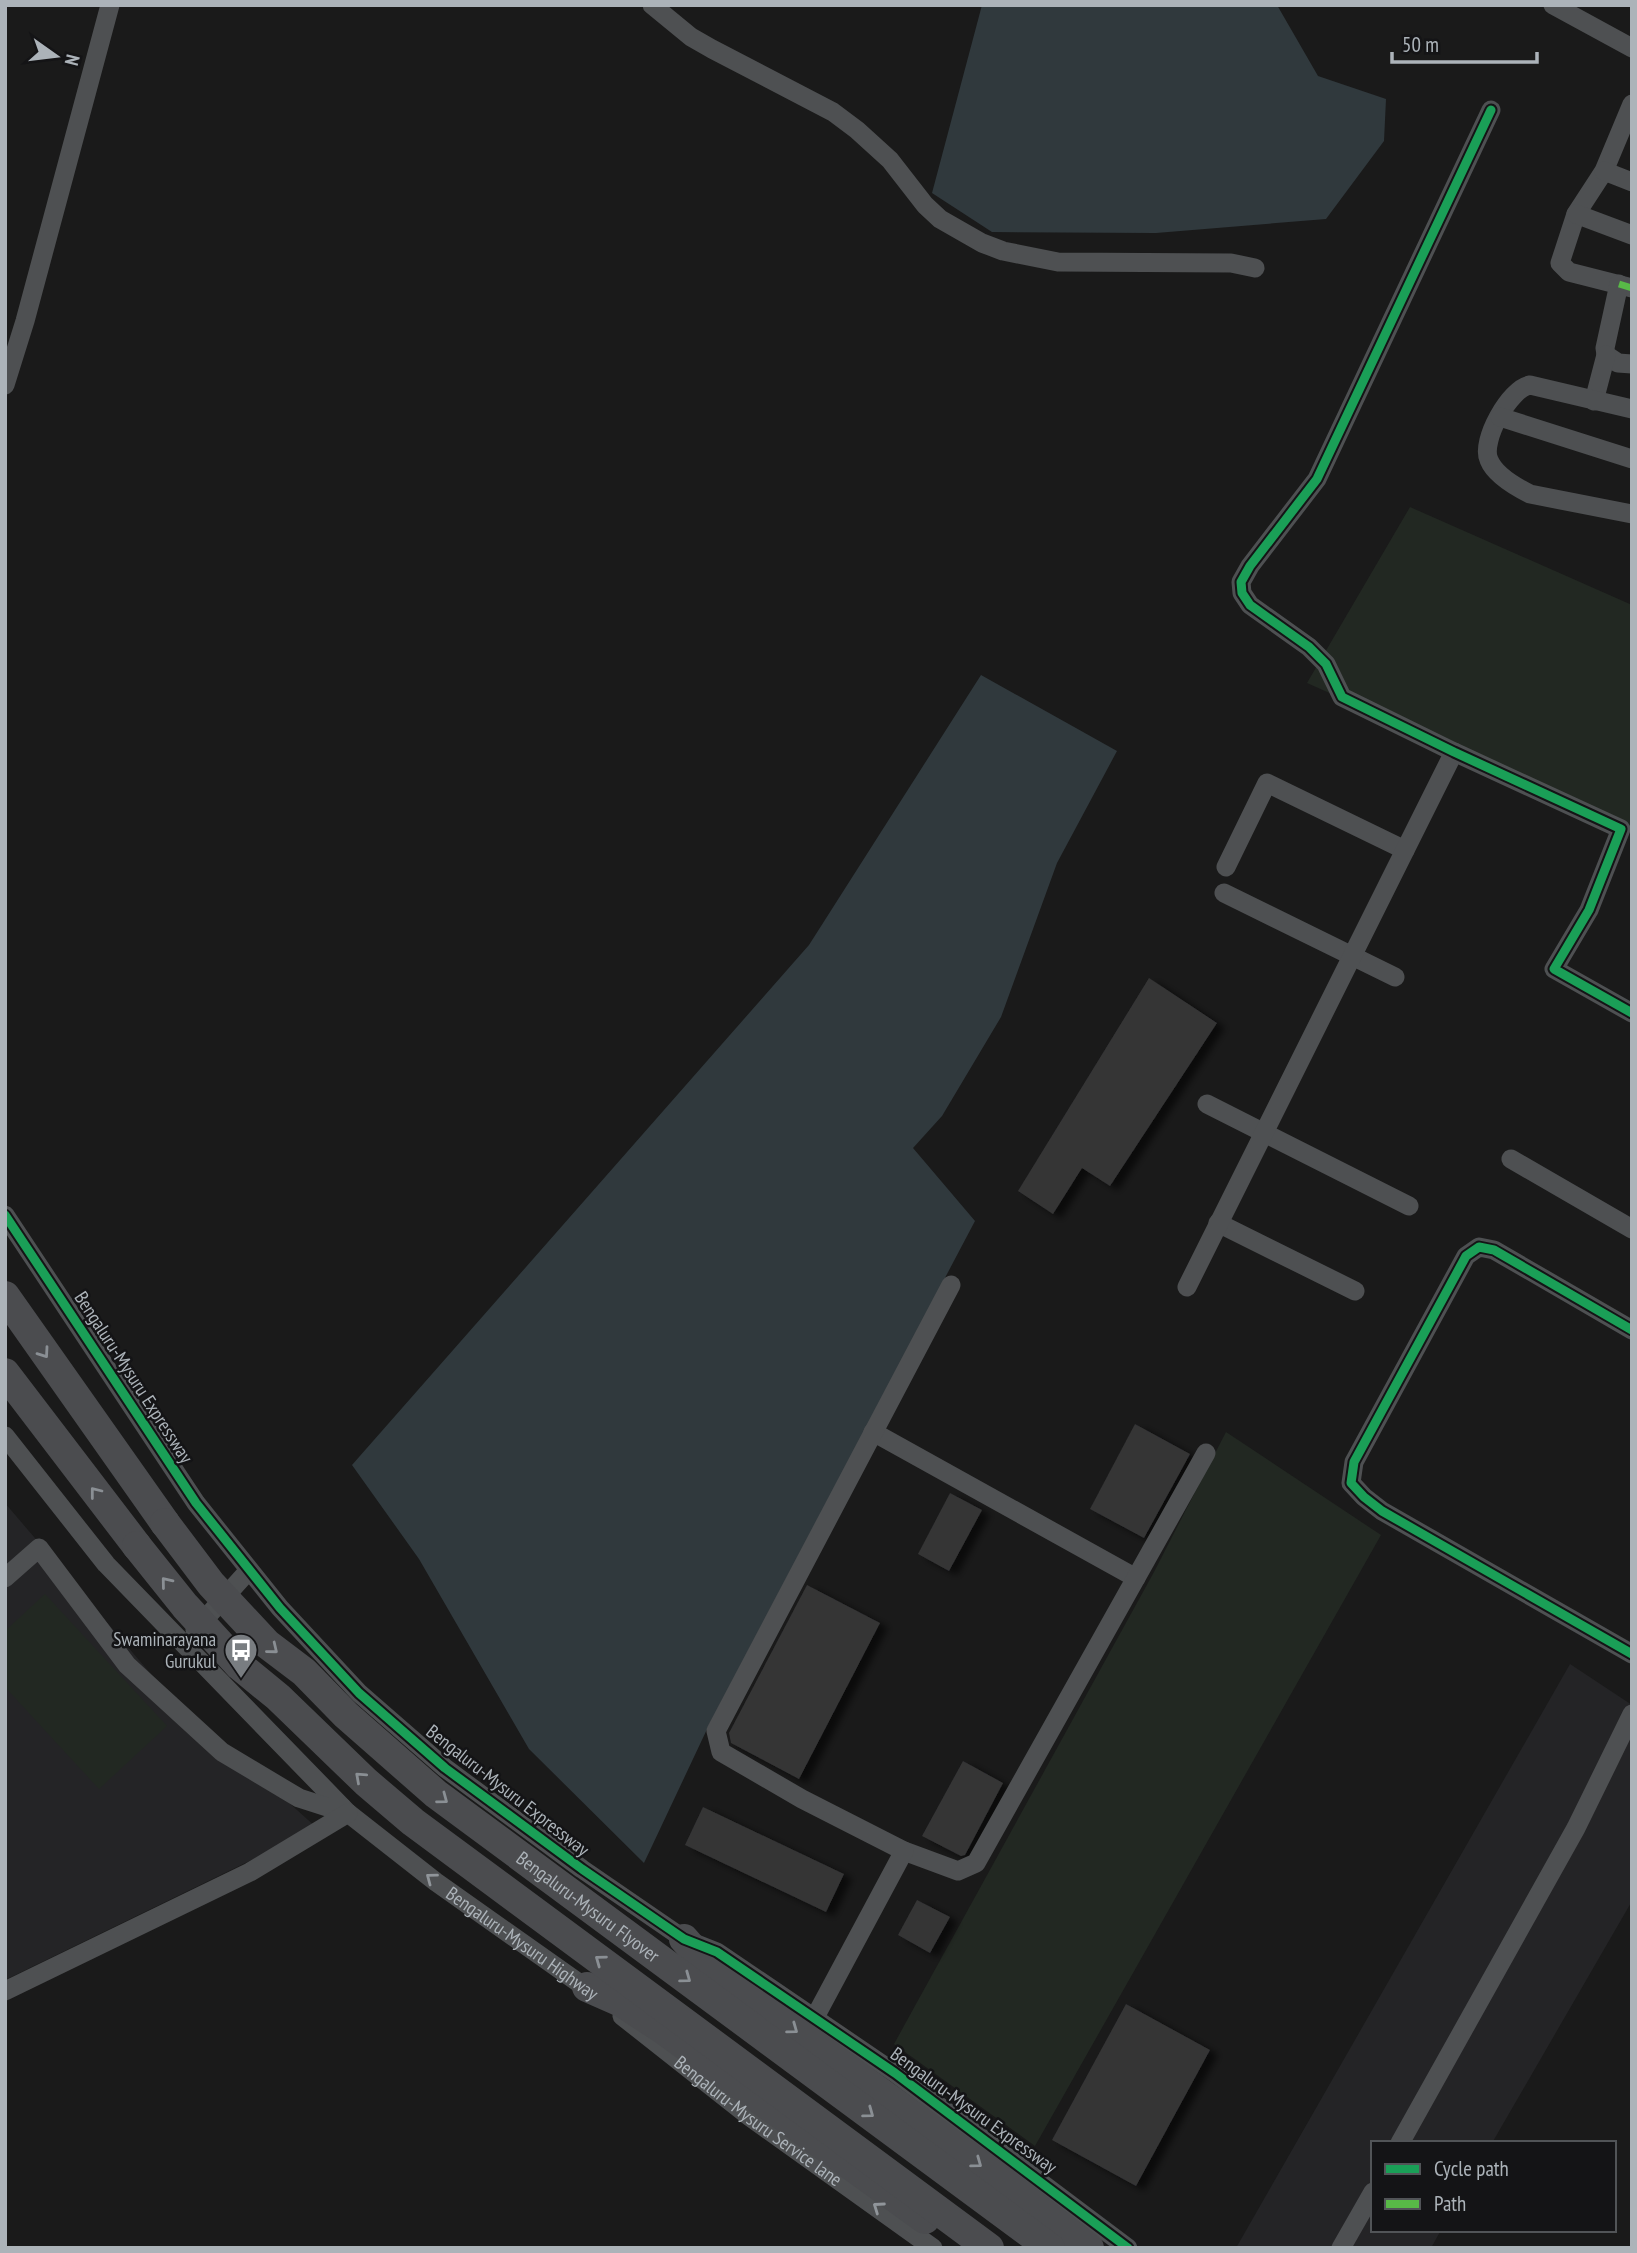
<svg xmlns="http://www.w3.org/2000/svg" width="1637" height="2253" font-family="'PT Sans Narrow',sans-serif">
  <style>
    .built { fill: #242426 }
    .green { fill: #222822 }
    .water { fill: #30393d }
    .building { fill: #343435; filter: url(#shadow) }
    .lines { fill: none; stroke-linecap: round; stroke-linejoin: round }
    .minor { stroke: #4e5052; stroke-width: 19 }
    .highway { stroke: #4b4c4f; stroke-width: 30 }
    .highway-bridge { stroke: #4b4c4f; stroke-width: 30 }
    .quiet { stroke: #58b947; stroke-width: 7; stroke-dasharray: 14 7; stroke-linecap: butt }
    .cycleway-casing { stroke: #141416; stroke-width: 13 }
    .cycleway { stroke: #1a9f57; stroke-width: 9 }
    .oneway { stroke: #8a8f94 }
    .oneway2 { stroke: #90959a }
    .labels { text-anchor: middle; stroke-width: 5; stroke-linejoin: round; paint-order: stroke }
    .street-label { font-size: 19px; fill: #acb3b9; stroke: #141416 }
    .poi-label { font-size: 19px; fill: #acb3b9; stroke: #141416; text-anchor: end }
  </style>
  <defs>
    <filter id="shadow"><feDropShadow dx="8" dy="4.5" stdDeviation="3.5" flood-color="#0009"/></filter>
  </defs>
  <rect width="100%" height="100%" fill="#1a1a1a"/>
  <!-- built -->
  <g class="built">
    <polygon points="5,1503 168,1694 317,1828 5,1980"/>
    <polygon points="1570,1664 1632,1705 1632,1901 1492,2143 1373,2143 1373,2230 1441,2230 1431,2248 1236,2248"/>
  </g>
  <!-- green -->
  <g class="green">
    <polygon points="1410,507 1632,605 1632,827 1307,683"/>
    <polygon points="1226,1432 1381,1535 1035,2146 894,2044 1154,1572"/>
    <polygon points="45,1594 167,1726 99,1789 5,1687 5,1631"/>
  </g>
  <!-- water -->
  <g class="water">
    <polygon points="982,5 1277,5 1318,76 1386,99 1384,141 1326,219 1156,233 992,232 932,193"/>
    <polygon points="981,675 1117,751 1057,863 1001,1017 942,1116 913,1148 975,1221 709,1725 644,1863 529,1749 419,1559 352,1465 809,945"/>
  </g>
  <!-- building -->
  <g class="building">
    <polygon points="1149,978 1217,1023 1110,1186 1082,1168 1053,1214 1018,1191"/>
    <polygon points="1135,1424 1190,1454 1144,1538 1090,1509"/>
    <polygon points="950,1493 982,1510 949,1571 918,1554"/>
    <polygon points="807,1585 880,1623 799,1779 731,1743 729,1733"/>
    <polygon points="963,1761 1003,1783 965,1855 961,1856 922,1836"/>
    <polygon points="703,1807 844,1874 826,1912 685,1845"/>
    <polygon points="917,1900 950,1917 930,1953 898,1935"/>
    <polygon points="1126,2004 1210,2050 1136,2186 1052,2140"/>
  </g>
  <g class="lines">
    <!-- minor -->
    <g class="minor">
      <polyline points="652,5 691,37 712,49 833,112 857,130 890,160 925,205 940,219 982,243 1003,251 1058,262 1231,263 1255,268"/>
      <polyline points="1553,5 1632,48"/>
      <polyline points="1632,104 1604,171 1576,214 1560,263 1569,272 1632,288"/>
      <polyline points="1491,110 1317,479 1250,566 1241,582 1242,593 1250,605 1309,647 1326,664 1342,697 1454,752 1621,829 1589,910 1554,969 1632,1013"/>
      <polyline points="1604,171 1632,182"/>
      <polyline points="1576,214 1632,235"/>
      <polyline points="1619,284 1605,348 1606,355 1618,363 1632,364"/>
      <polyline points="5,385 25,321 110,5"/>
      <polyline points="1594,401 1606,355"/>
      <path d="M1632,409L1530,385C1510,388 1480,441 1489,460C1495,475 1516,487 1530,494L1632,514"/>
      <polyline points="1500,417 1632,459"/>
      <polyline points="1226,867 1267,783 1405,850"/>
      <polyline points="1224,893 1395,977"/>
      <polyline points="1207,1104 1409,1206"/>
      <polyline points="1511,1159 1632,1229"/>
      <polyline points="5,1215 196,1503 280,1608 359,1693 445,1768 582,1869 684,1939 717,1952 895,2073 1128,2248"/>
      <polyline points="1218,1223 1355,1291"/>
      <polyline points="1187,1287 1454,752"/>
      <polyline points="1632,1330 1494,1250 1479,1247 1466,1256 1354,1462 1351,1483 1364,1497 1382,1511 1632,1654"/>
      <polyline points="873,1432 1136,1578"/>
      <path id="s1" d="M5,1436L106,1564L348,1813L436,1882L596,1995"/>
      <polyline points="5,1578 39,1548 127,1665 222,1752 299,1798 327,1807 342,1807"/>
      <polyline points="195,1630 249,1570"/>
      <polyline points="904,1851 958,1871 976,1863 1206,1453"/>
      <polyline points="5,1991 250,1872 348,1813"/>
      <path id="s2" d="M622,2016L750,2117L933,2248"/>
      <polyline points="814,2019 904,1851 802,1799 721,1752 716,1731 951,1285"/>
      <polyline points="1400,2143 1576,1828 1632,1714"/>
      <polyline points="1341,2248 1373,2192"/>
    </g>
    <!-- highway -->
    <g class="highway">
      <polyline points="5,1296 165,1523"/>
      <polyline points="5,1373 137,1546"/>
      <polyline points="684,1939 711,1970 997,2177 1089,2248"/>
      <polyline points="587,1987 621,2002 664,2030 925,2219"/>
    </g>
    <!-- highway-bridge -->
    <g class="highway-bridge">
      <path id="s3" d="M165,1523L211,1584L267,1644L304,1672L346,1715L436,1794L1050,2248"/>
      <polyline points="137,1546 185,1606 240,1666 278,1697 366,1782 413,1822 989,2248"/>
    </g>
    <!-- quiet -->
    <polyline class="quiet" points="1619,284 1632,288"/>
    <defs>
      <g id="cycleway">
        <polyline points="1491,110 1317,479 1250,566 1241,582 1242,593 1250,605 1309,647 1326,664 1342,697 1454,752 1621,829 1589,910 1554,969 1632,1013"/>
        <polyline points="5,1215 196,1503 280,1608 359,1693 445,1768 582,1869 684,1939 717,1952 895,2073 1128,2248"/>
        <polyline points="1632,1330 1494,1250 1479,1247 1466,1256 1354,1462 1351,1483 1364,1497 1382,1511 1632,1654"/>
      </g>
    </defs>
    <!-- cycleway casing -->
    <use href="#cycleway" class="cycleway-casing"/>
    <!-- cycleway -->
    <use href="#cycleway" class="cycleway"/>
  </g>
  <!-- one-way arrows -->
  <defs><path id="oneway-chevron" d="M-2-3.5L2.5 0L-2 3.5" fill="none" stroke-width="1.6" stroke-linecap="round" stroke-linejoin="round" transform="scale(1.75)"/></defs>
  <g class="oneway">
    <use href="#oneway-chevron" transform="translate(44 1353) rotate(55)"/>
    <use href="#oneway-chevron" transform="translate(95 1492) rotate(-128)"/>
    <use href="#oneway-chevron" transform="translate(166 1582) rotate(-129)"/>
    <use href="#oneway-chevron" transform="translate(273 1649) rotate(39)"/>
    <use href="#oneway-chevron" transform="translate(360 1777) rotate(-138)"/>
    <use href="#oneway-chevron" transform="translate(443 1799) rotate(37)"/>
    <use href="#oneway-chevron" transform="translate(600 1960) rotate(-144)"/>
    <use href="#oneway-chevron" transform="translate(686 1978) rotate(36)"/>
    <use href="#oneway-chevron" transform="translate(793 2029) rotate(36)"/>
    <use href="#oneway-chevron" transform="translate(869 2113) rotate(36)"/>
    <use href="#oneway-chevron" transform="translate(977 2163) rotate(36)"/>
  </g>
  <g class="oneway2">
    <use href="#oneway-chevron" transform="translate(431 1878) rotate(-143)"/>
    <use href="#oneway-chevron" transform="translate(878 2207) rotate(-145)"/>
  </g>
  <!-- icons -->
  <defs>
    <symbol id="bus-pin" viewBox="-11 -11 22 30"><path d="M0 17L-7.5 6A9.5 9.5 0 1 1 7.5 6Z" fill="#797d81" stroke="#141416"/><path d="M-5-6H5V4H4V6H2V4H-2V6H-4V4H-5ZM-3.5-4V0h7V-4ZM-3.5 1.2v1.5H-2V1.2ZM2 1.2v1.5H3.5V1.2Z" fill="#fff"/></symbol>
  </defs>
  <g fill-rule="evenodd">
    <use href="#bus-pin" x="222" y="1631" width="38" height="52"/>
  </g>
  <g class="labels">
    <!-- street labels -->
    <g class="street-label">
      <text transform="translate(134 1377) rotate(57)" y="7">Bengaluru-Mysuru Expressway</text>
      <text transform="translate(508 1790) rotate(38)" y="7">Bengaluru-Mysuru Expressway</text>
      <text dy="7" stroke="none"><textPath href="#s3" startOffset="574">Bengaluru-Mysuru Flyover</textPath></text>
      <text dy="7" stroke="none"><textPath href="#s1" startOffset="728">Bengaluru-Mysuru Highway</textPath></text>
      <text transform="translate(974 2110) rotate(36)" y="7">Bengaluru-Mysuru Expressway</text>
      <text dy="7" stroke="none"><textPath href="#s2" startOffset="172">Bengaluru-Mysuru Service lane</textPath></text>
    </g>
    <!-- poi labels -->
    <g class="poi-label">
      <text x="216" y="1646">Swaminarayana<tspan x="216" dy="22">Gurukul</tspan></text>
    </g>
  </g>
  <!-- border -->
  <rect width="1637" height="2253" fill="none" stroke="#acb3b9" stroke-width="14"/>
  <!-- legend -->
  <rect x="1371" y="2141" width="245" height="91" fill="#141416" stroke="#515457" stroke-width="2"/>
  <rect x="1385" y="2164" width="35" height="10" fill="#1a9f57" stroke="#515457" stroke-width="2"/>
  <text x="1434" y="2176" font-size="21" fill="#acb3b9">Cycle path</text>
  <rect x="1385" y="2199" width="35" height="10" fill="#58b947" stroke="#515457" stroke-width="2"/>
  <text x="1434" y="2211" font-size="21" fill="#acb3b9">Path</text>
  <!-- north arrow -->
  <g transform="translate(56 56) rotate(104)" stroke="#141416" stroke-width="5" paint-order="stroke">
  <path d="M0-5L12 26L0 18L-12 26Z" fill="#acb3b9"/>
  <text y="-10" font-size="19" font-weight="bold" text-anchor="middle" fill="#acb3b9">N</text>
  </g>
  <!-- scale -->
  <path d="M1392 52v10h145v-10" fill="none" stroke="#acb3b9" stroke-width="3.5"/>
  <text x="1402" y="52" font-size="21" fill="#acb3b9" stroke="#141416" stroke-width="5" paint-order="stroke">50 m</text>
</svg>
